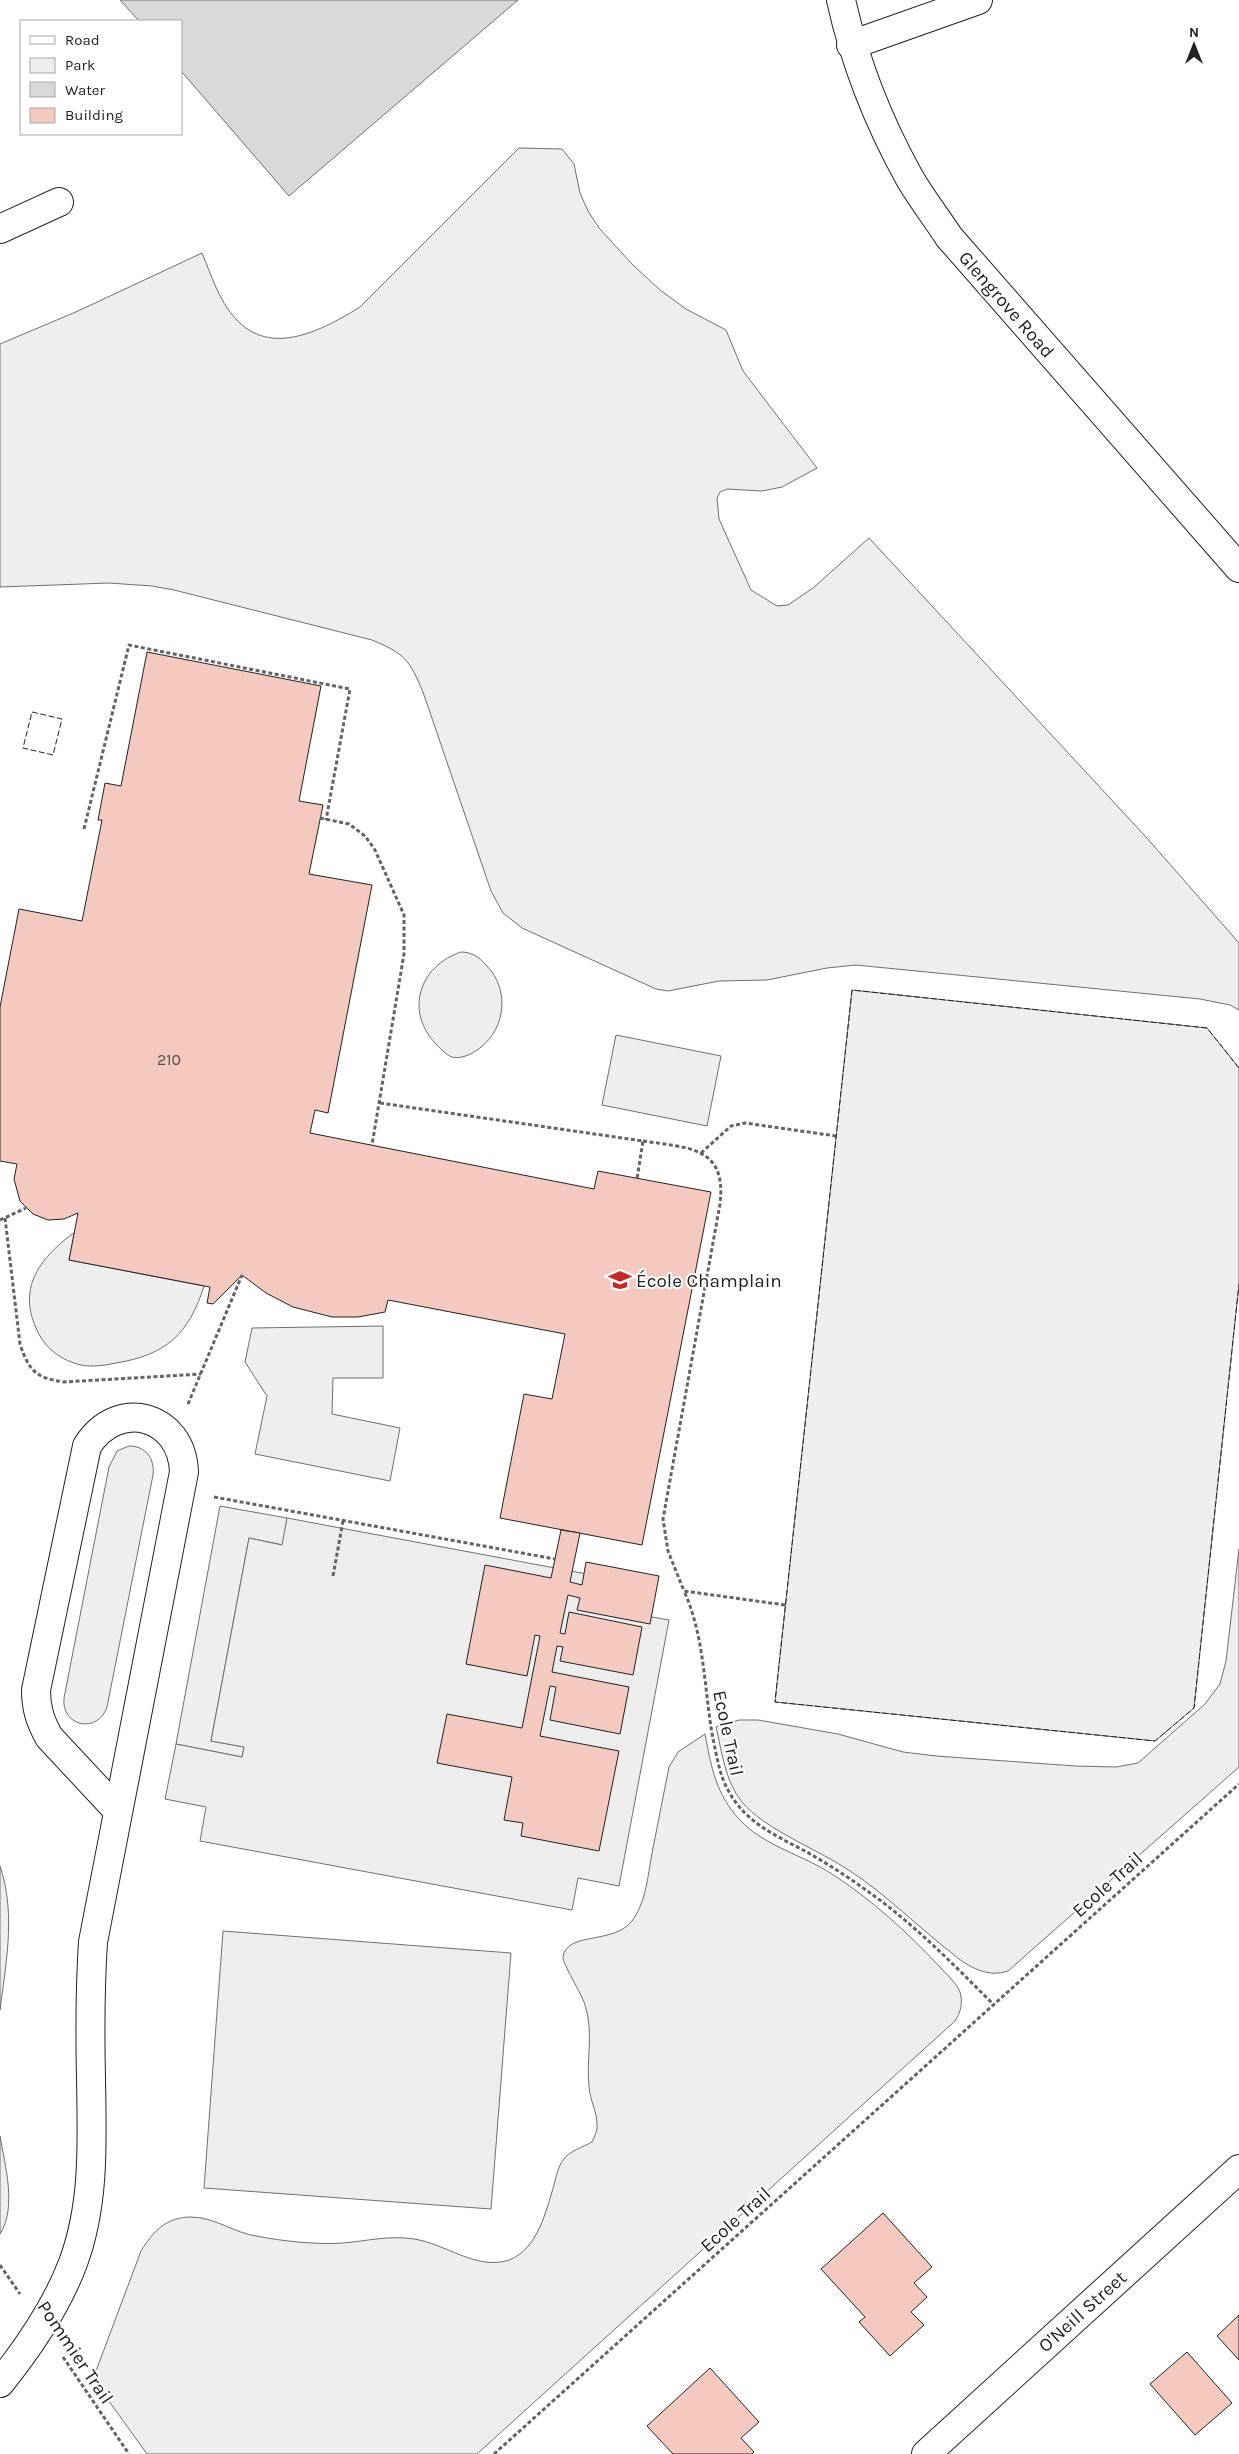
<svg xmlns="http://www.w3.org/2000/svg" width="1239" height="2454" font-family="Karla,sans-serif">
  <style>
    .green { fill: #eee; stroke: #6f6f6f }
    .parking { fill: #ededed; stroke: #6f6f6f }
    .water { fill: #d9d9d9; stroke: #6f6f6f }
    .building { fill: #f3c9c0; stroke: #222 }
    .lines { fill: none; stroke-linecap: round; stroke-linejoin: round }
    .minor-casing { stroke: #222; stroke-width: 30 }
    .path { stroke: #646464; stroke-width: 3; stroke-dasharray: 4 2.5; stroke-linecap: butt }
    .minor { stroke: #fff; stroke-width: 28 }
    .fence { stroke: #222; stroke-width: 1; stroke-dasharray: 6 2.5; stroke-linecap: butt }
    .labels { text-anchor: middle; stroke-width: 4; stroke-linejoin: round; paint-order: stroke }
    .number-label { font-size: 16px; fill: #564c4a }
    .street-label { font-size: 19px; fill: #222; stroke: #fff }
    .poi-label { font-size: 19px; fill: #222; stroke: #fff; text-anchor: start }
  </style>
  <rect width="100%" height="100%" fill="#fff"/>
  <!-- green -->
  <g class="green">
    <path d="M519,148L562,149L574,164L580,193L588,211L599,228L633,265L660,290L686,309L726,330L743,371L817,468L782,487L762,491L727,489L720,492L717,498L719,519L751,590L777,606L788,605L813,588L869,538L1146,837L1239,943V1010L1230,1005L1200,999L856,965L827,968L767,980L719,981L668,991L656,989L522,928L503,913L491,891L423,692C409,659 405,654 372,640L174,590L152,586L109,583L0,587V344L78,311L202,253C211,274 219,301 235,318C271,359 324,329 360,307Z"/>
    <path d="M461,952C472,952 479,957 486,965C512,991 505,1034 474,1052C468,1056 458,1059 452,1057C446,1055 441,1049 437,1045C404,1012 419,966 461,952Z"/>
    <polygon points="852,990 1207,1028 1239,1068 1239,1284 1194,1708 1155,1741 775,1702"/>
    <polygon points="616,1035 721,1056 707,1126 602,1105"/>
    <path d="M75,1232L69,1260L204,1286C189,1334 166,1355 116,1363C102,1366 87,1368 74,1363C56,1357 43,1345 36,1328C17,1286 42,1256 75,1232Z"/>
    <polygon points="383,1326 383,1378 333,1378 332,1414 400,1428 390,1481 255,1454 267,1396 245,1362 252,1328"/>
    <path d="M129,1446C146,1446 155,1459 153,1475L107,1707C98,1734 61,1727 64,1698L109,1467L117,1451Z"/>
    <polygon points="220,1506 287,1518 283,1545 249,1538 211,1741 244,1747 242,1757 176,1744"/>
    <path d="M1239,1549V1767L1008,1971C988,1978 968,1967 953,1954C918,1927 887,1895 850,1871C819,1850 764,1829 742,1802C725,1781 722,1752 716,1727L739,1720H758L838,1734L903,1752L936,1756L1075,1766L1116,1767L1138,1763L1205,1704L1220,1684L1226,1661Z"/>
    <path d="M705,1734C711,1766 716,1795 740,1820C764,1846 803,1855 832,1874C871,1899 907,1932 939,1966C946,1974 956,1982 960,1992C963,2003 961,2012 955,2021L477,2454H147L93,2379L141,2251C153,2231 167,2217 191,2217C214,2217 235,2233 256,2236C281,2241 318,2245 343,2243C367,2241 390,2235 414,2239C444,2243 477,2271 509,2260C538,2249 546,2211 554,2185C556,2177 558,2167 563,2160C569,2151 583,2147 592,2142C594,2137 598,2131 597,2124C597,2112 590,2100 589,2087C586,2060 594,2032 585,2005C582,1994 562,1963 563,1957C567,1931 613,1945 632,1921C647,1901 648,1872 653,1848C658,1821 664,1794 669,1767L678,1752Z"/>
    <path d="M0,1866C16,1914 6,1962 0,2010Z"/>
    <path d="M0,2136C5,2166 17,2207 0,2234Z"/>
  </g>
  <!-- parking -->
  <g class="parking">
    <polygon points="287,1518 641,1584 635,1614 669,1620 619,1886 578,1878 572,1910 200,1841 206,1807 165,1799 176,1744 242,1757 244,1747 211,1741 249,1538 282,1545"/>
    <polygon points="223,1931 511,1953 491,2209 204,2188"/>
  </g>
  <!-- water -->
  <polygon class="water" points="120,0 518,0 289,196 181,71 181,21 139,21"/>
  <!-- building -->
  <g class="building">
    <polygon points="147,652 321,686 299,801 323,805 309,874 372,885 328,1113 315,1110 310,1133 594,1189 598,1171 711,1192 642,1545 500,1518 524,1394 552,1399 565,1334 388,1300 385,1312 358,1317 332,1317 293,1307 266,1293 242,1275 213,1304 207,1303 210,1287 69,1260 78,1213 64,1219 48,1220 33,1214 20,1201 14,1179 17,1164 0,1161 0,1007 19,909 82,921 102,820 98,820 105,783 121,786"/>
    <polygon points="561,1530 580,1533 570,1582 582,1585 586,1562 659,1576 650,1624 577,1610 580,1598 568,1595 560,1633 565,1634 569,1612 642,1627 633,1675 560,1661 563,1647 557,1646 552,1672 629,1687 620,1734 550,1720 556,1687 550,1686 540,1736 619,1751 599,1851 521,1836 523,1823 504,1820 512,1777 437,1763 447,1714 522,1728 540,1636 535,1635 527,1676 466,1664 485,1565 551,1578"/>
    <polygon points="883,2213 932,2267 914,2283 927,2297 911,2312 924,2325 890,2356 859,2322 865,2317 821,2269"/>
    <polygon points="1239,2315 1239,2360 1217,2336"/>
    <polygon points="1187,2352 1232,2403 1195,2435 1150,2384"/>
    <polygon points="710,2368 759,2422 741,2438 754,2452 752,2454 673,2454 647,2426"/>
  </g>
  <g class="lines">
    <defs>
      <g id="minor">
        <path d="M841,0C855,63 878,121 909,177C921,198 936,217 949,237L1239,568"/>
        <polyline points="851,45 978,0"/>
        <polyline points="0,229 59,202"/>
        <path d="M0,2383C29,2347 56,2308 73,2263C95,2204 92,2141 91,2079C90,2033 90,1988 93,1942L184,1472C182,1415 118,1397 87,1446L36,1690C36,1708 40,1721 49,1737L118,1811"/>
        <polyline points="926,2454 1239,2169"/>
      </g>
    </defs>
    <!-- minor casing -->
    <use href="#minor" class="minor-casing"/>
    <!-- path -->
    <g class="path">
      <polyline points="320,818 349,824 365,836 375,850 404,915 404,954 372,1145"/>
      <polyline points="84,829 129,645 350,689 326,820"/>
      <polyline points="380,1103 643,1141 637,1179"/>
      <path d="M643,1141C688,1148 727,1146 720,1204L663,1519L668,1551L684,1591"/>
      <polyline points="701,1153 731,1126 745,1123 836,1136"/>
      <path d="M5,1218L20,1344C29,1371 36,1378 64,1382L201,1374"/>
      <polyline points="0,1220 26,1208"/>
      <polyline points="188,1404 242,1275"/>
      <polyline points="214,1497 555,1559"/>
      <polyline points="333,1576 343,1521"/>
      <path d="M785,1605L684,1591C705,1637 704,1690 713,1739C717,1756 719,1774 728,1790C745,1822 773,1834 803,1850C827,1863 851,1879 873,1895C917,1927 955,1966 994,2005"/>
      <polyline points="0,2265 20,2294"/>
      <polyline points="63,2357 129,2454"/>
      <polyline points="494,2454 1239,1784"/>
    </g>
    <!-- minor -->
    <use href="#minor" class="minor"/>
    <!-- fence -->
    <g class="fence">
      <polygon points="32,712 62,719 53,755 23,748"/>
      <polyline points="1239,1068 1207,1028 852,990 775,1702 1155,1741 1194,1708 1239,1284"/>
    </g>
  </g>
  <!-- icons -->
  <defs>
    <symbol id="school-bare" viewBox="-9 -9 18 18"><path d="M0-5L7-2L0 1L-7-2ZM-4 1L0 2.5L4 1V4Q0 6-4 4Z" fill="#c62828" stroke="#fff" stroke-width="2.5" paint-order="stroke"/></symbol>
  </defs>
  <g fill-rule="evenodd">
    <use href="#school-bare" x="604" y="1264" width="32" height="32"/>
  </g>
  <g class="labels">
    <!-- number labels -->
    <g class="number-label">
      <text x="169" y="1065">210</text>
    </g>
    <!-- street labels -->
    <g class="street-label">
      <text transform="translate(1007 304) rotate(49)" y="7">Glengrove Road</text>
      <text transform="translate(729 1733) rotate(78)" y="7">Ecole Trail</text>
      <text transform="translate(1107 1884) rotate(-42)" y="7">Ecole Trail</text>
      <text transform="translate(735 2219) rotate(-42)" y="7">Ecole Trail</text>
      <text transform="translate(1082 2311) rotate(-42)" y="7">O'Neill Street</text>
      <text transform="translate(76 2352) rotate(56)" y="7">Pommier Trail</text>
    </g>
    <!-- poi labels -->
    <g class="poi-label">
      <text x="636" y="1287">École Champlain</text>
    </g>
  </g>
  <!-- legend -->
  <rect x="20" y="20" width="162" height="115" fill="#ffffff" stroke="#a7a7a7"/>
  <rect x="30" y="36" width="25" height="8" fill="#ffffff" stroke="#a7a7a7"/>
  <text x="65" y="45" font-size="15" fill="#222222">Road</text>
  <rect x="30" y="58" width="25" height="15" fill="#eeeeee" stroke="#a7a7a7"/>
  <text x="65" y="70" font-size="15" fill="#222222">Park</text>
  <rect x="30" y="82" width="25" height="15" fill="#d9d9d9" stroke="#a7a7a7"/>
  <text x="65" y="95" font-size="15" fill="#222222">Water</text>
  <rect x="30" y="108" width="25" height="15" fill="#f3c9c0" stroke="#a7a7a7"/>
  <text x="65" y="120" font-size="15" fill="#222222">Building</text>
  <!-- north arrow -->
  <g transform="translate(1194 45)" stroke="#ffffff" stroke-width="4" paint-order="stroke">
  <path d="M0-4L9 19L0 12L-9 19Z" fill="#222222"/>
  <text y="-8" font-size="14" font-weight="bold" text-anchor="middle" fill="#222222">N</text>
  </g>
</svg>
